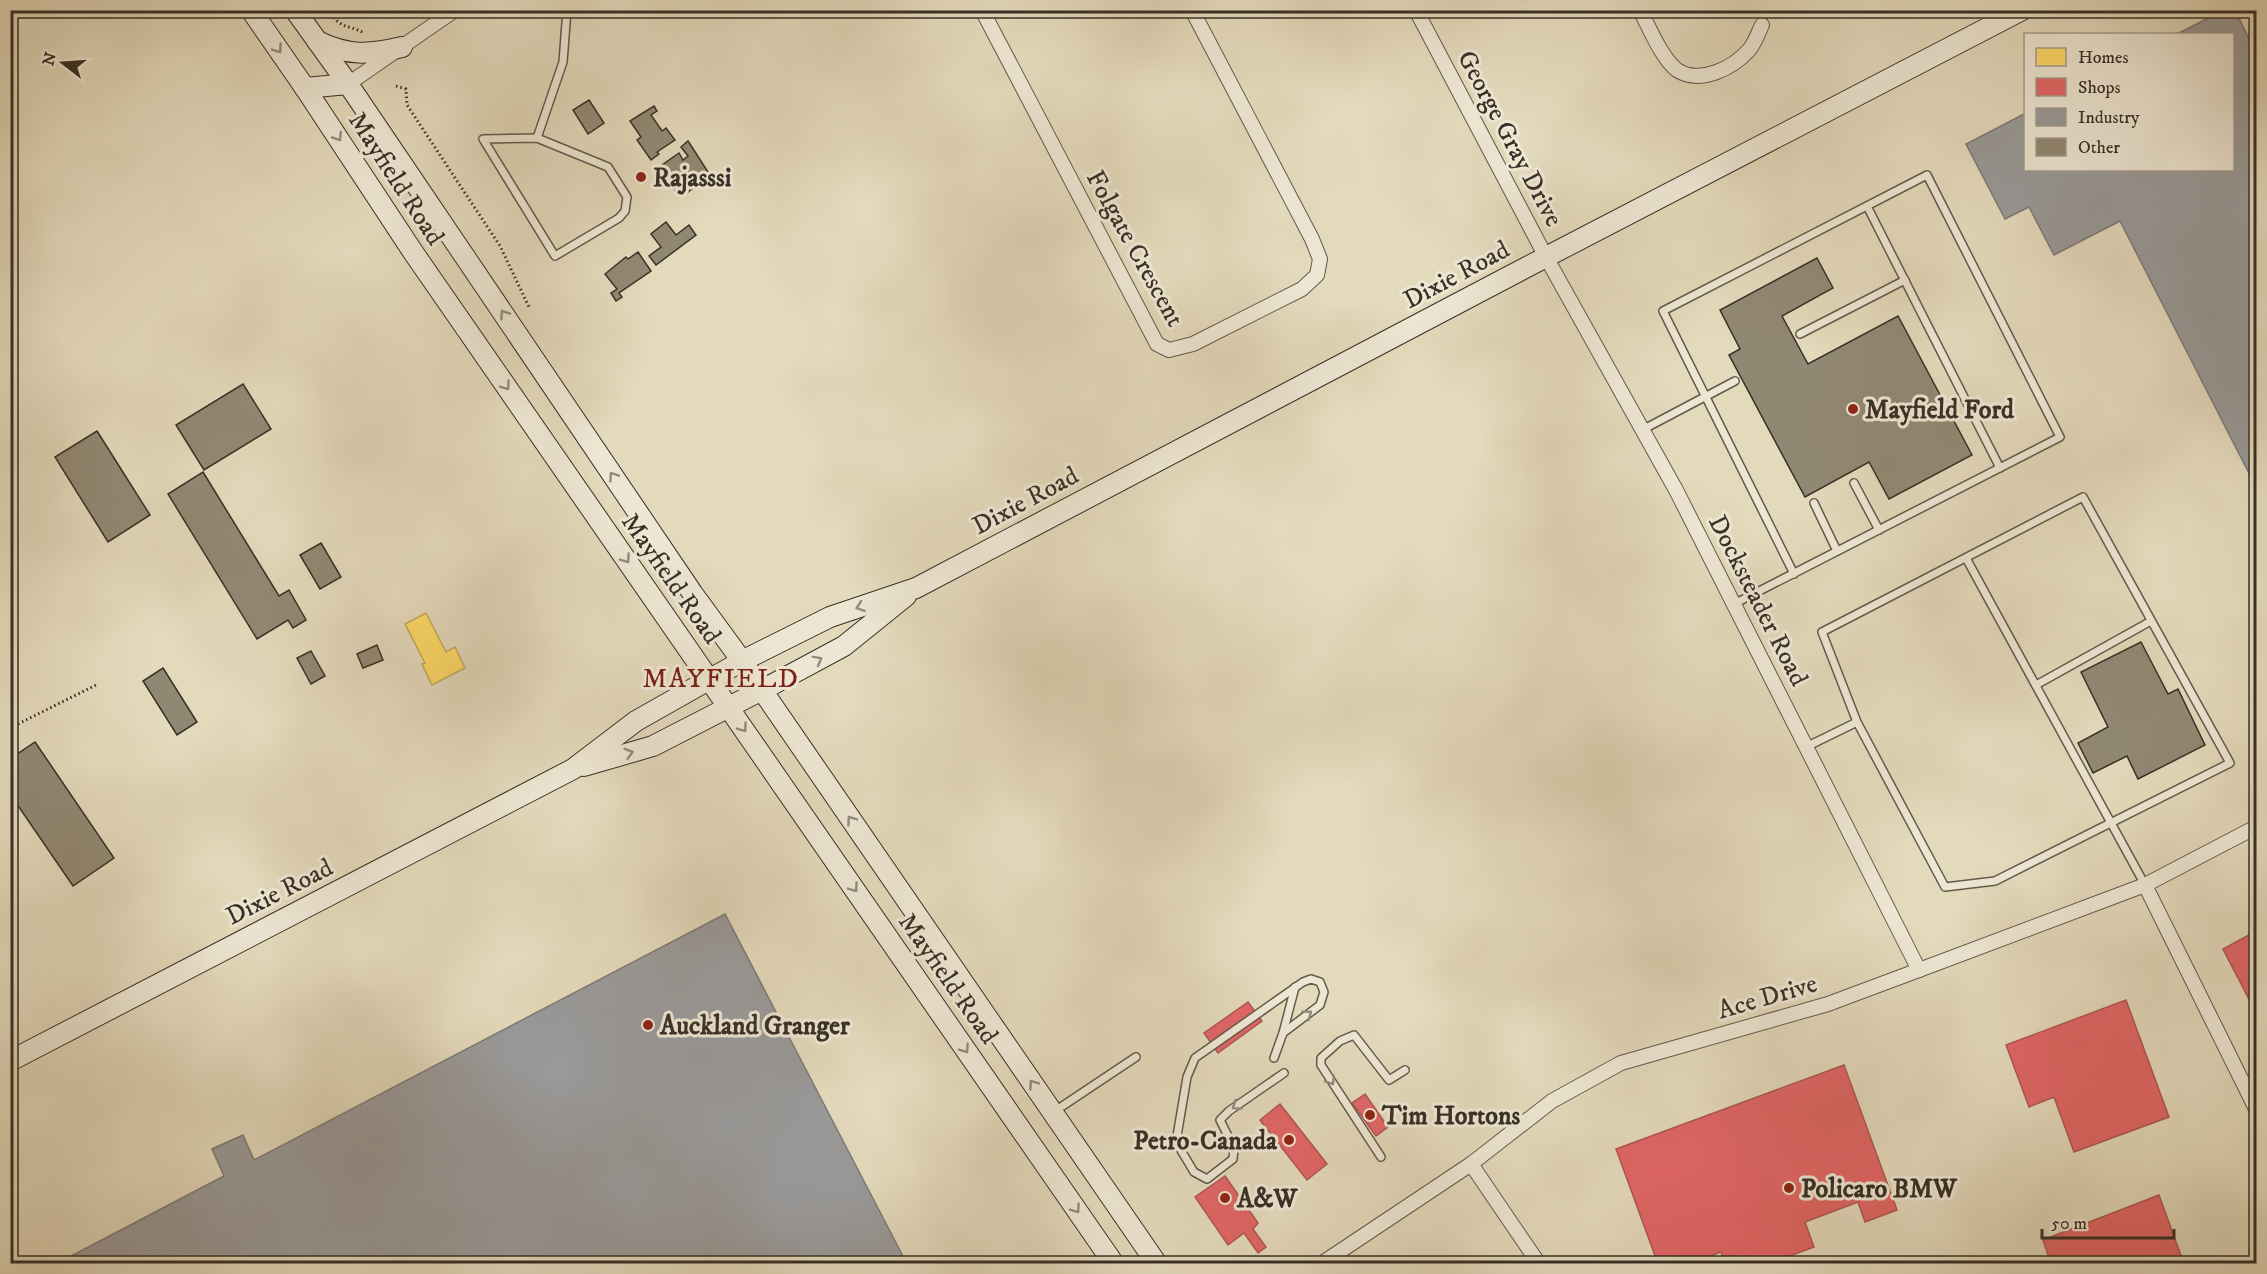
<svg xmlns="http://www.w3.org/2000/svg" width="2267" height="1274" font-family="'IM FELL DW Pica',serif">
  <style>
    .homes { fill: #ffd966; stroke: #c3a653; stroke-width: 1.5 }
    .shops { fill: #e06666; stroke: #ae5653; stroke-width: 1.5 }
    .industry { fill: #999; stroke: #7c7a76; stroke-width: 1.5 }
    .building { fill: #918873; stroke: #383026; stroke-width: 1.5 }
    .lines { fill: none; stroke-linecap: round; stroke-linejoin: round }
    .service-casing { stroke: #635a4b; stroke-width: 10 }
    .minor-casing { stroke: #635a4b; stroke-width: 16 }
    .secondary-casing { stroke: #383026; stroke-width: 22 }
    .path { stroke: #383026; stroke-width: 3; stroke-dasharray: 1.5 3; stroke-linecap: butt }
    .service { stroke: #ede6d3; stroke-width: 7 }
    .minor { stroke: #ede6d3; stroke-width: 14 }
    .secondary { stroke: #ede6d3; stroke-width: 20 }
    .oneway { stroke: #928b7c }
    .poi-dot { fill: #8f2418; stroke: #ede6d3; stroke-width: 2 }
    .labels { text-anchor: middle; stroke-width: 6; stroke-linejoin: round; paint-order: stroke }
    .street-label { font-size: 26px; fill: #383026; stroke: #ede6d3 }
    .poi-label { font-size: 26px; font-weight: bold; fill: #383026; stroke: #ede6d3; text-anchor: start }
    .neighbourhood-label { font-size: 27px; letter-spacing: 1.5px; fill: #7a1f14; stroke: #ede6d3 }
  </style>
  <rect width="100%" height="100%" fill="#e3d9bb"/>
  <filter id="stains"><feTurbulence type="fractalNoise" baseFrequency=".00333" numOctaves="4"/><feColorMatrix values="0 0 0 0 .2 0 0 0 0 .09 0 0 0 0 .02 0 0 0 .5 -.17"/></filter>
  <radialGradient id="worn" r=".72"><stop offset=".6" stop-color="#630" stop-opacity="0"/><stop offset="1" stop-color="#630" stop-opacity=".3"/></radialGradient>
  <!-- homes -->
  <polygon class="homes" points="426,613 446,652 455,647 465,668 432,685 422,664 425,663 405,624"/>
  <!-- shops -->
  <g class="shops">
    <polygon points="2256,931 2256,1013 2223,949"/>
    <polygon points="2126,1000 2169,1117 2074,1152 2054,1097 2029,1107 2006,1045"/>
    <polygon points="1248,1002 1262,1021 1218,1053 1204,1033"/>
    <polygon points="1844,1065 1897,1210 1865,1222 1858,1202 1805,1222 1814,1247 1768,1264 1725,1264 1721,1252 1702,1259 1704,1262 1700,1264 1658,1264 1616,1149"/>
    <polygon points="1365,1094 1388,1127 1376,1136 1352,1103"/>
    <polygon points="1280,1104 1327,1164 1307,1180 1260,1120"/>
    <polygon points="1225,1176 1258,1223 1253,1229 1266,1247 1258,1253 1244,1233 1228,1245 1195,1197"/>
    <polygon points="2159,1195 2184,1264 2051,1264 2043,1240"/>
  </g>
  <!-- industry -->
  <g class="industry">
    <polygon points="2224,10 2235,10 2256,53 2256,487 2120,221 2054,255 2029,207 2005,219 1966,144 2026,113 2026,170 2232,170 2232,34 2177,34"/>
    <polygon points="725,914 907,1264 56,1264 224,1176 212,1149 243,1135 254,1160"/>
  </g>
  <!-- building -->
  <g class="building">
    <polygon points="589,100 604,123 588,134 573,110"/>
    <polygon points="654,106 657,111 651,115 662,131 666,128 675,140 657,152 659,154 651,160 637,140 641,137 630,121"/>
    <polygon points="688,141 710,175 683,196 678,189 676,191 664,173 666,172 662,165 679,153 683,160 688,156 681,147"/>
    <polygon points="666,222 676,235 689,225 696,235 656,265 649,256 661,247 651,234"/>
    <polygon points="638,252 651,271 619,293 622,297 616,301 611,293 617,289 605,274 626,257 628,259"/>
    <polygon points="1817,258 1833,288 1782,316 1808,364 1898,316 1972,455 1889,499 1869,462 1805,497 1729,355 1740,349 1720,310"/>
    <polygon points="243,384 271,429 204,470 176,425"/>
    <polygon points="97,431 150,515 108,542 55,457"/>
    <polygon points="203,472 279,596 289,590 306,620 293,628 288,620 257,639 168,494"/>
    <polygon points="321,543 341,577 320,589 300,555"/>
    <polygon points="2141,642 2168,694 2178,689 2205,745 2138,779 2127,756 2093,773 2078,743 2108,727 2081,672"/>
    <polygon points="377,645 383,660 363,668 357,654"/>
    <polygon points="311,651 325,676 311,684 297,658"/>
    <polygon points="163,668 197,722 177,735 143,681"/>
    <polygon points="35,742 114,858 73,886 10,794 10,759"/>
  </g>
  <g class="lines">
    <defs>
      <g id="service">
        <polygon points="537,138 608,167 627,197 625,211 619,218 555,256 483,139"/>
        <polyline points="537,138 563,62 567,10"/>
        <polyline points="1867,206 2000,468"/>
        <polyline points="1800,334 1905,280"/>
        <polyline points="1642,430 1735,381"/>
        <polyline points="1854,483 1879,530"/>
        <polyline points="1814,503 1837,551"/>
        <polyline points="1966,558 2145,885"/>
        <polyline points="1734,604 2060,437 1927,175 1663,311 1794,574"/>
        <polyline points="2036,685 2151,621"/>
        <polyline points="1806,747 1857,722 1822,632 2083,497 2230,763 1995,881 1945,887 1857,722"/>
        <polyline points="1283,1033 1295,987"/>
        <polyline points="1274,1058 1283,1033 1320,1005 1324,992 1320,982 1311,979 1303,982 1195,1058 1187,1077 1176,1142 1194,1172 1207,1179 1233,1159 1234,1148 1220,1120 1229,1111 1284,1073"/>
        <polyline points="1055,1111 1136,1057"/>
        <polyline points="1381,1157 1321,1065 1321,1058 1340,1041 1354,1035 1389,1080 1405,1070"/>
      </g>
      <g id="minor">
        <polyline points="982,10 1157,344 1169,350 1193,344 1302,289 1317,275 1320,259 1312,239 1192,10"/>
        <polyline points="1416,10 1546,257 1676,490 1919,970"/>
        <path d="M1640,10C1649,27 1662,59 1677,70C1700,85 1733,68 1749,50C1755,43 1758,33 1762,25"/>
        <polyline points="348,84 455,10"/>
        <polyline points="2145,885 2256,1109"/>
        <polyline points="1471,1164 1539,1264"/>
        <polyline points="1321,1264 1471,1164 1552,1101 1621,1063 1828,1004 1919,970 2145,885 2256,827"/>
      </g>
      <g id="secondary">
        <polyline points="251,10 305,88 413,252 1114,1264"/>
        <polyline points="295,10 348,84 693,594 742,661 1157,1264"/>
        <path d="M317,41C348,56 369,55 402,47"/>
        <polyline points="305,88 348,84"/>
        <polyline points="584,766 653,746 762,690 844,646 906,596"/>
        <polyline points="10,1061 573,769 636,721 742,661 830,617 916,588 1546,257 2022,10"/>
      </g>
    </defs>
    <!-- service casing -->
    <use href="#service" class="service-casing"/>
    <!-- minor casing -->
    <use href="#minor" class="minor-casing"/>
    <!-- secondary casing -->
    <use href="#secondary" class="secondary-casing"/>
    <!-- path -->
    <g class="path">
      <path d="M328,10C341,30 348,24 364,33"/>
      <polyline points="396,86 406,89 407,105 500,246 529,307"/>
      <polyline points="10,728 96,685"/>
    </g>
    <!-- service -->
    <use href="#service" class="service"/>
    <!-- minor -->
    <use href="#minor" class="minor"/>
    <!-- secondary -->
    <use href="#secondary" class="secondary"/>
  </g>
  <!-- one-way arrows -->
  <defs><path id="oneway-chevron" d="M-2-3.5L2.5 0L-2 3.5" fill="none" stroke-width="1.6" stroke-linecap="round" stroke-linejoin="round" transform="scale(1.5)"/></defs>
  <g class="oneway">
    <use href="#oneway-chevron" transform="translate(278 49) rotate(55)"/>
    <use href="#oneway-chevron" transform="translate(338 137) rotate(57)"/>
    <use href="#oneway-chevron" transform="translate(504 314) rotate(-124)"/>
    <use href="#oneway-chevron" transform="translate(506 386) rotate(55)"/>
    <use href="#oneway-chevron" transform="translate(613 476) rotate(-124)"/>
    <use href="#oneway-chevron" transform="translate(626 559) rotate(55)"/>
    <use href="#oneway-chevron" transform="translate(860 607) rotate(161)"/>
    <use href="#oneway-chevron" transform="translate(818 660) rotate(-29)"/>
    <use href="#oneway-chevron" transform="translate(743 728) rotate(55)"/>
    <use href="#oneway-chevron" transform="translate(629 753) rotate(-16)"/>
    <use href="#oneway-chevron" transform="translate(851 820) rotate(-125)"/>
    <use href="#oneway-chevron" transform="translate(854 888) rotate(55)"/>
    <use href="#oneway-chevron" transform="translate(1308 1014) rotate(-37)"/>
    <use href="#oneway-chevron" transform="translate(965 1049) rotate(55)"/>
    <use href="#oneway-chevron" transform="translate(1331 1081) rotate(57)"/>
    <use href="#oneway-chevron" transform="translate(1033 1084) rotate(-125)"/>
    <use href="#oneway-chevron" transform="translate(1236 1106) rotate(145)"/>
    <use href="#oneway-chevron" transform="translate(1076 1209) rotate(55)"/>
  </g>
  <!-- markers -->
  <g class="poi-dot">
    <circle cx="641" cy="177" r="6"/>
    <circle cx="1853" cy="409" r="6"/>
    <circle cx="648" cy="1025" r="6"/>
    <circle cx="1370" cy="1115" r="6"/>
    <circle cx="1289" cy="1140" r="6"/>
    <circle cx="1789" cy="1188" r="6"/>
    <circle cx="1225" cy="1198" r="6"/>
  </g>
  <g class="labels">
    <!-- street labels -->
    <g class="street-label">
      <text transform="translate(1511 138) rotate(62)" y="9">George Gray Drive</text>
      <text transform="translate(397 178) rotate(57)" y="9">Mayfield Road</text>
      <text transform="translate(1136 248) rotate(61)" y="9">Folgate Crescent</text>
      <text transform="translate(1456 274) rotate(-28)" y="9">Dixie Road</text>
      <text transform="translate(1025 500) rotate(-28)" y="9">Dixie Road</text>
      <text transform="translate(672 578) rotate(55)" y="9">Mayfield Road</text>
      <text transform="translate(1759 600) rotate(63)" y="9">Docksteader Road</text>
      <text transform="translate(279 891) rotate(-27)" y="9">Dixie Road</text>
      <text transform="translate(949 978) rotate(55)" y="9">Mayfield Road</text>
      <text transform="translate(1767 996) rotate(-16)" y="9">Ace Drive</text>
    </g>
    <!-- poi labels -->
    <g class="poi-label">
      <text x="653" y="186">Rajasssi</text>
      <text x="1865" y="418">Mayfield Ford</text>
      <text x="660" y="1034">Auckland Granger</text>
      <text x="1382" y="1124">Tim Hortons</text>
      <text x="1277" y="1149" text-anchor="end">Petro-Canada</text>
      <text x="1801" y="1197">Policaro BMW</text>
      <text x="1237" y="1207">A&amp;W</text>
    </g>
    <!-- neighbourhood labels -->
    <g class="neighbourhood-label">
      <text x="721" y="687">MAYFIELD</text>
    </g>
  </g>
  <!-- margin -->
  <rect width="2267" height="1274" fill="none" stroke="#e3d9bb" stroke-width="36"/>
  <rect x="12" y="12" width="2243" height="1250" fill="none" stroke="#383026" stroke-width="3"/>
  <rect x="18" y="18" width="2231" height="1238" fill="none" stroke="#383026" stroke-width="1.5"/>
  <!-- legend -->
  <rect x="2024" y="33" width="210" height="138" fill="#ede6d3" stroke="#a59d8e" stroke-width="1.5"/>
  <rect x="2036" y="48" width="30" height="18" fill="#ffd966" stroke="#a59d8e" stroke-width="1.5"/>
  <text x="2078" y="63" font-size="18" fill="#383026">Homes</text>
  <rect x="2036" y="78" width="30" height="18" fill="#e06666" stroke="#a59d8e" stroke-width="1.5"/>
  <text x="2078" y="93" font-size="18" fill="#383026">Shops</text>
  <rect x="2036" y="108" width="30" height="18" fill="#999999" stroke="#a59d8e" stroke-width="1.5"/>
  <text x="2078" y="123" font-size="18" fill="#383026">Industry</text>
  <rect x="2036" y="138" width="30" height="18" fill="#918873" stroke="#a59d8e" stroke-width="1.5"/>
  <text x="2078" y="153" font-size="18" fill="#383026">Other</text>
  <!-- north arrow -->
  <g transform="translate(63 63) rotate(287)" stroke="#ede6d3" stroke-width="4.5" paint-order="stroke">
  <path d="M0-4.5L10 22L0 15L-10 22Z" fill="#383026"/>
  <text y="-9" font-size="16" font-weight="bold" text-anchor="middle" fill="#383026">N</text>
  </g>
  <!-- scale -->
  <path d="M2042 1229v9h132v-9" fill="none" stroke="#383026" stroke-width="3"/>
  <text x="2051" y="1229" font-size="18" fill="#383026" stroke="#ede6d3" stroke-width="4.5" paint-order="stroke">50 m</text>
  <rect width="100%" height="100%" filter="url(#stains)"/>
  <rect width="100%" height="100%" fill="url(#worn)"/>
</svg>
